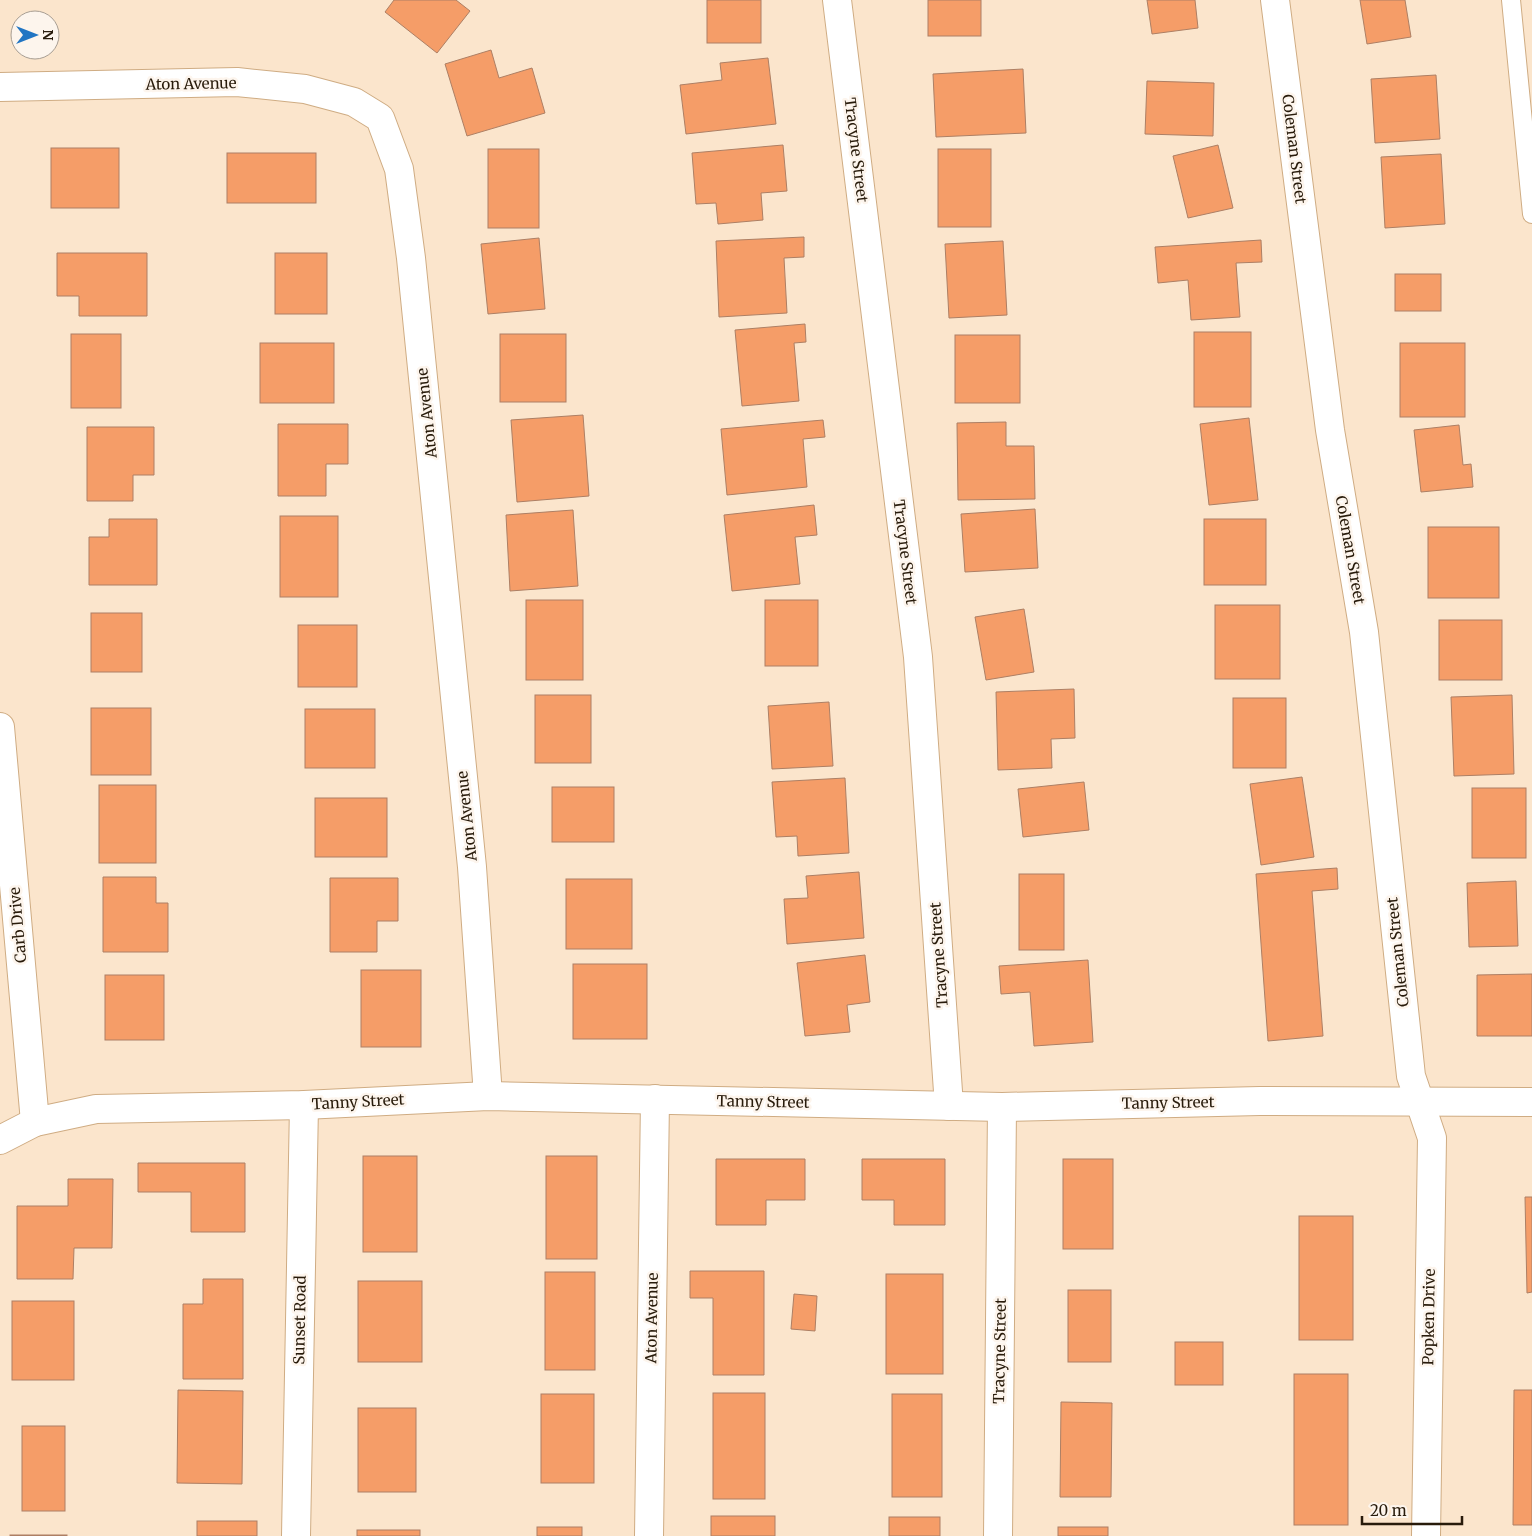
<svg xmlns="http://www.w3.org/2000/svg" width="1532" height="1536" font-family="Merriweather,serif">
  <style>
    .building { fill: #f59d68; stroke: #ad7f64 }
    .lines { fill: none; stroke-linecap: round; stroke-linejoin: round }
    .service-casing { stroke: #cfac83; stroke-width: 20 }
    .minor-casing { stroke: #cfac83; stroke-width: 30 }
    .service { stroke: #fff; stroke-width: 18 }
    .minor { stroke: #fff; stroke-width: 28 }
    .labels { text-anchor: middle; stroke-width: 5; stroke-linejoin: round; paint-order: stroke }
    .street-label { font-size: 15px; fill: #281b0b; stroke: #fdf5ed }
  </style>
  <rect width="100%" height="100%" fill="#fbe5cc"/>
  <!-- building -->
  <g class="building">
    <polygon points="394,0 456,0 470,11 437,53 385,12"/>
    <rect x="707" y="0" width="54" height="43"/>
    <rect x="928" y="0" width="53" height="36"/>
    <polygon points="1147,0 1195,0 1198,28 1152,34"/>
    <polygon points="1360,0 1405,0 1411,37 1367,44"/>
    <polygon points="491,50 499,78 532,68 545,113 467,136 445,64"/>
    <polygon points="768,58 776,124 686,134 680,85 722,80 720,63"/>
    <polygon points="1023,69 1026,133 936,137 933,74"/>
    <polygon points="1436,75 1440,139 1375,143 1371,79"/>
    <polygon points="1147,81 1214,83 1213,136 1145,134"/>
    <polygon points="783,145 787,191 761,193 763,220 718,224 716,203 696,204 692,153"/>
    <polygon points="1218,145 1233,208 1188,218 1173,156"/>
    <rect x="51" y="148" width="68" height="60"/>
    <rect x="488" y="149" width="51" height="79"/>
    <rect x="938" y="149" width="53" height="78"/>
    <rect x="227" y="153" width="89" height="50"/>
    <polygon points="1441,154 1445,224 1385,228 1381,157"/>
    <polygon points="804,237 804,257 784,258 787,313 719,317 716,241"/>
    <polygon points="539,238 545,309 488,314 481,244"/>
    <polygon points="1261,240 1262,262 1236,263 1240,317 1191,320 1188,280 1158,283 1155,247"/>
    <polygon points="1003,241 1007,315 949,318 945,244"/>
    <polygon points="57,253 147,253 147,316 79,316 79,296 57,296"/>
    <rect x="275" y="253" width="52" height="61"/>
    <rect x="1395" y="274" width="46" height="37"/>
    <polygon points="805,324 806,342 794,343 799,401 742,406 735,330"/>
    <rect x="1194" y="332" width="57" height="75"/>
    <rect x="71" y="334" width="50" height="74"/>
    <rect x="500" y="334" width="66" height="68"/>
    <rect x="955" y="335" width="65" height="68"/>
    <rect x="260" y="343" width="74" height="60"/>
    <rect x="1400" y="343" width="65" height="74"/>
    <polygon points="583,415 589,496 517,502 511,420"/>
    <polygon points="1249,418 1258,500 1209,505 1200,424"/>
    <polygon points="823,420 825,437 803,439 807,487 727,495 721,429"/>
    <polygon points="1006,422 1006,446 1034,446 1035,499 958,500 957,423"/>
    <polygon points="278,424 348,424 348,464 326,464 326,496 278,496"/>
    <polygon points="1459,425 1463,465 1471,464 1473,487 1421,492 1414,430"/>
    <polygon points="87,427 154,427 154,475 133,475 133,501 87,501"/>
    <polygon points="814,505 817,535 795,537 800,584 732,591 724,515"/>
    <polygon points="1035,509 1038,568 965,572 961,514"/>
    <polygon points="573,510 578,586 510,591 506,515"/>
    <rect x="280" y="516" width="58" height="81"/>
    <polygon points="109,519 157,519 157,585 89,585 89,537 109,537"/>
    <rect x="1204" y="519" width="62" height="66"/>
    <rect x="1428" y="527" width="71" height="71"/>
    <rect x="526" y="600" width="57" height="80"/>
    <rect x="765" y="600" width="53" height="66"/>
    <rect x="1215" y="605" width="65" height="74"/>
    <polygon points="1024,609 1034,672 986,680 975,617"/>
    <rect x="91" y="613" width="51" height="59"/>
    <rect x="1439" y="620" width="63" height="60"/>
    <rect x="298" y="625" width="59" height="62"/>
    <polygon points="1074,689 1075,738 1051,739 1052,768 998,770 996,692"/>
    <rect x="535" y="695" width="56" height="68"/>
    <polygon points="1512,695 1514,774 1454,776 1451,697"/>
    <rect x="1233" y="698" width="53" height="70"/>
    <polygon points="829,702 833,766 772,769 768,706"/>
    <rect x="91" y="708" width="60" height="67"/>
    <rect x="305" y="709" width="70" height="59"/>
    <polygon points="1302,777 1314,857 1261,865 1250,784"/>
    <polygon points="845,778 849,853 798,856 797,836 776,837 772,782"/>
    <polygon points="1084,782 1089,830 1023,837 1018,789"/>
    <rect x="99" y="785" width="57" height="78"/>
    <rect x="552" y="787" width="62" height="55"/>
    <rect x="1472" y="788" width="54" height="70"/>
    <rect x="315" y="798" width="72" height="59"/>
    <polygon points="1337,868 1338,889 1312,891 1323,1036 1268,1041 1256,874"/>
    <polygon points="859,872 864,938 787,944 784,899 808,898 806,876"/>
    <rect x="1019" y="874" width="45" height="76"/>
    <polygon points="103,877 156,877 156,903 168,903 168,952 103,952"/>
    <polygon points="330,878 398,878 398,921 377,921 377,952 330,952"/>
    <rect x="566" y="879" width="66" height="70"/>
    <polygon points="1516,881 1518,946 1469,947 1467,883"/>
    <polygon points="865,955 870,1002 847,1005 850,1032 805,1036 797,963"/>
    <polygon points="1088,960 1093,1042 1034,1046 1030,992 1001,994 999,966"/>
    <rect x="573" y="964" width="74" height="75"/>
    <rect x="361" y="970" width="60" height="77"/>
    <polygon points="1532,974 1532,1036 1477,1036 1477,975"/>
    <rect x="105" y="975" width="59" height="65"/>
    <rect x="363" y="1156" width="54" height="96"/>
    <rect x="546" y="1156" width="51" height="103"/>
    <polygon points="716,1159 805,1159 805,1200 766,1200 766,1225 716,1225"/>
    <polygon points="862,1159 945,1159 945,1225 894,1225 894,1200 862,1200"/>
    <rect x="1063" y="1159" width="50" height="90"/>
    <polygon points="138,1163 245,1163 245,1232 191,1232 191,1192 138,1192"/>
    <polygon points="68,1179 113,1179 112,1248 74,1248 73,1279 17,1279 17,1206 68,1206"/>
    <polygon points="1525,1197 1532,1197 1532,1292 1527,1293"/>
    <rect x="1299" y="1216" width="54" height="124"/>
    <polygon points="690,1271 764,1271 764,1375 713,1375 713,1298 690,1298"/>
    <rect x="545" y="1272" width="50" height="98"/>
    <rect x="886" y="1274" width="57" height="100"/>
    <polygon points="203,1279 243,1279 243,1379 183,1379 183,1304 203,1304"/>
    <rect x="358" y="1281" width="64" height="81"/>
    <rect x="1068" y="1290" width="43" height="72"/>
    <polygon points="794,1294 817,1296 815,1331 791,1329"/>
    <rect x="12" y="1301" width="62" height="79"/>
    <rect x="1175" y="1342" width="48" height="43"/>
    <rect x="1294" y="1374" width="54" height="151"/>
    <polygon points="178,1390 243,1391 242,1484 177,1483"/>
    <polygon points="1514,1390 1532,1390 1532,1525 1513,1525"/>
    <rect x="713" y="1393" width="52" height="106"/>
    <rect x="541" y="1394" width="53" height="89"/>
    <rect x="892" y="1394" width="50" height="103"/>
    <polygon points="1061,1402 1112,1403 1111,1497 1060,1497"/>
    <rect x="358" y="1408" width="58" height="84"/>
    <rect x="22" y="1426" width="43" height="85"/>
    <rect x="711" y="1516" width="64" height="20"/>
    <rect x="889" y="1517" width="51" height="19"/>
    <rect x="197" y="1521" width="60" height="15"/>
    <rect x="537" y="1527" width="45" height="9"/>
    <rect x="1058" y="1527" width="50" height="9"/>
    <rect x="357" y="1530" width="63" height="6"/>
    <rect x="10" y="1535" width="57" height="1"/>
  </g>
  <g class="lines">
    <defs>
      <polyline id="service" points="1511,0 1532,214"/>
      <g id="minor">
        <polyline points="837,0 918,657 949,1106"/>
        <polyline points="1275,0 1330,430 1364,632 1411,1076 1432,1138 1426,1536"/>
        <polyline points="0,87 237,82 305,89 354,102 380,118 399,169 411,258 472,867 488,1096"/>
        <polyline points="0,727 35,1122"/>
        <polyline points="0,1140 35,1122 96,1109 304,1105 488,1096 1002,1107 1260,1101 1532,1102"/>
        <polyline points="296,1536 304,1105"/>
        <polyline points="649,1536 655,1099"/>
        <polyline points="998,1536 1002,1107"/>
      </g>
    </defs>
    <!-- service casing -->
    <use href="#service" class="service-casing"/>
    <!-- minor casing -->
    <use href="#minor" class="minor-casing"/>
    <!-- service -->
    <use href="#service" class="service"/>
    <!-- minor -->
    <use href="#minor" class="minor"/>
  </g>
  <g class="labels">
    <!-- street labels -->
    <g class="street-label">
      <text transform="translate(191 84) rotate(-1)" y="5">Aton Avenue</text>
      <text transform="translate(1294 149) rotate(83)" y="5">Coleman Street</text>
      <text transform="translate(856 150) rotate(83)" y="5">Tracyne Street</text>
      <text transform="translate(427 413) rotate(-96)" y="5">Aton Avenue</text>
      <text transform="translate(1350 550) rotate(80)" y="5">Coleman Street</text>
      <text transform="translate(905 552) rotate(83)" y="5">Tracyne Street</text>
      <text transform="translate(467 816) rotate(-96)" y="5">Aton Avenue</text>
      <text transform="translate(18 925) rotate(-95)" y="5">Carb Drive</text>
      <text transform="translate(1398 952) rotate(-96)" y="5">Coleman Street</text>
      <text transform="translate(939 955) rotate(-94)" y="5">Tracyne Street</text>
      <text transform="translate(358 1102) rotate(-3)" y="5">Tanny Street</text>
      <text transform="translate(763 1102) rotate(1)" y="5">Tanny Street</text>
      <text transform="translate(1168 1103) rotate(-1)" y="5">Tanny Street</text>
      <text transform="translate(1429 1317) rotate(-89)" y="5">Popken Drive</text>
      <text transform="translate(652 1318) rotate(-89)" y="5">Aton Avenue</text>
      <text transform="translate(300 1320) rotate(-89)" y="5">Sunset Road</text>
      <text transform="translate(1000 1351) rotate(-89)" y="5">Tracyne Street</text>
    </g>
  </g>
  <!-- north arrow -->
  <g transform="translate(35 35) rotate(90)"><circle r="24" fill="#fdf5ed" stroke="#a89e93"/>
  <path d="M0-4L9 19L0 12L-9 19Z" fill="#2175c3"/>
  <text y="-8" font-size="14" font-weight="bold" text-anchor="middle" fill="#281b0b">N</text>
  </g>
  <!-- scale -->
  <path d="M1362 1516v8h100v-8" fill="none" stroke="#281b0b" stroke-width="2.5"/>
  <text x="1370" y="1516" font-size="15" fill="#281b0b" stroke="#fdf5ed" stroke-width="4" paint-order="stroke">20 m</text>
</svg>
